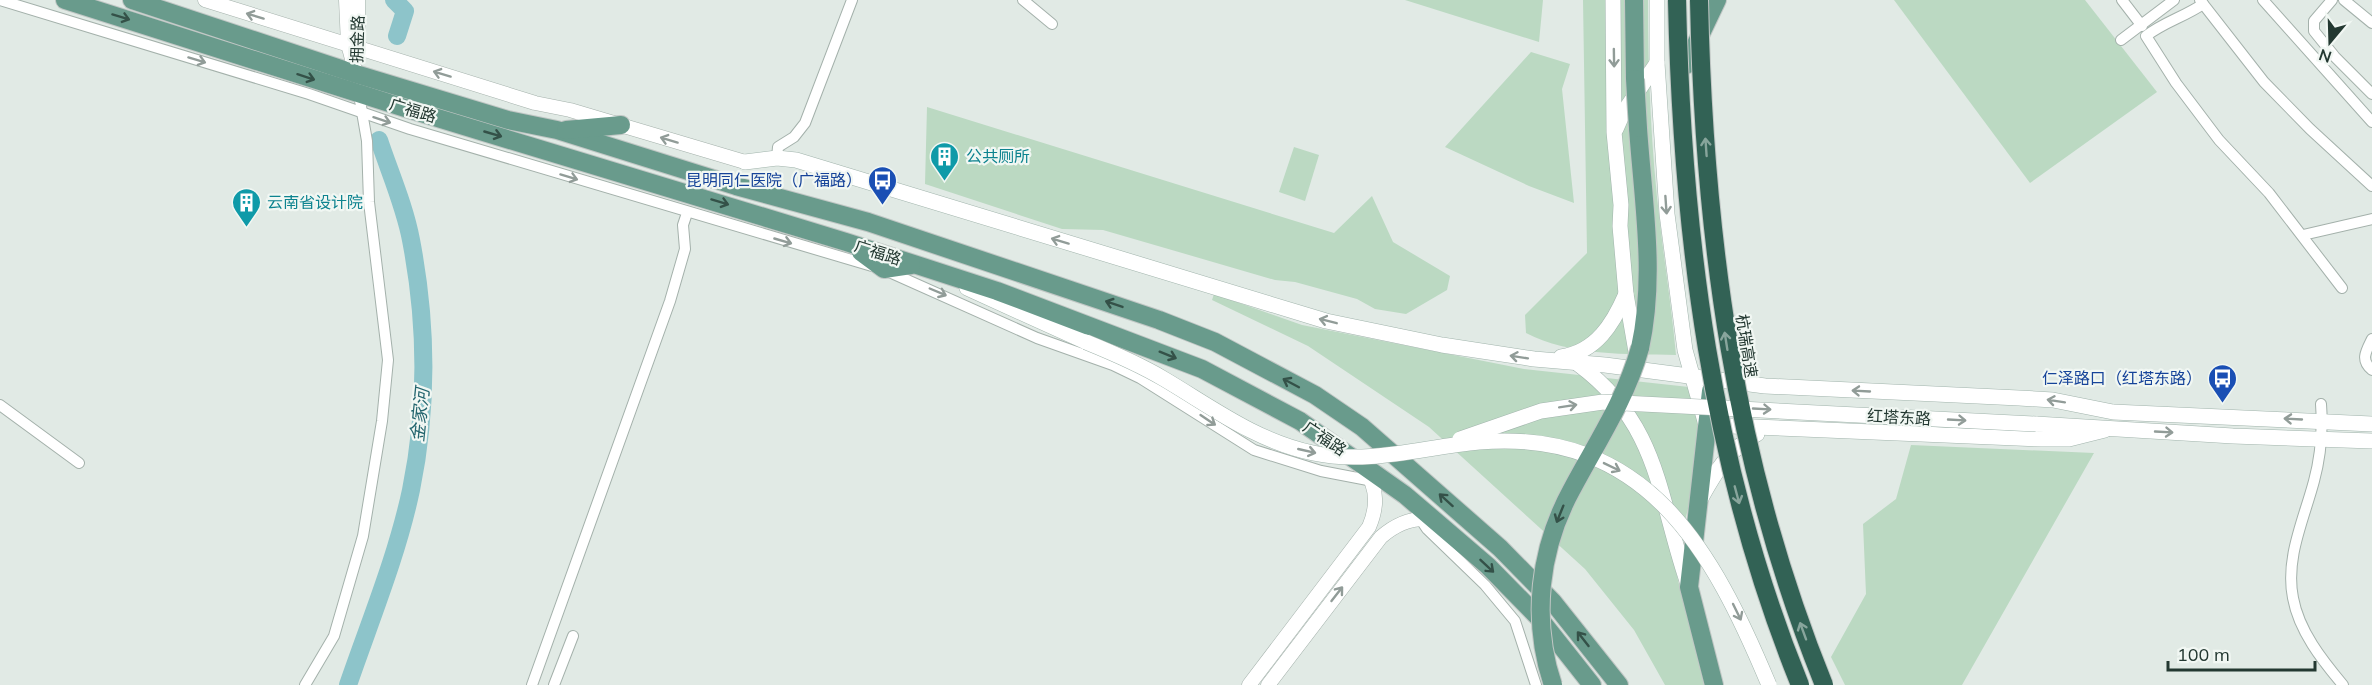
<svg xmlns="http://www.w3.org/2000/svg" width="2372" height="685" font-family="Mulish,'Noto Sans SC',sans-serif">
  <style>
    .green { fill: #bbd9c2 }
    .lines { fill: none; stroke-linecap: round; stroke-linejoin: round }
    .river { stroke: #8dc4ca; stroke-width: 18 }
    .minor-casing { stroke: #a4b1ab; stroke-width: 12 }
    .tertiary-casing { stroke: #a4b1ab; stroke-width: 15 }
    .secondary-casing { stroke: #a1b4ac; stroke-width: 16 }
    .primary-casing { stroke: #c1c7c5; stroke-width: 20 }
    .minor { stroke: #fff; stroke-width: 10 }
    .tertiary { stroke: #fff; stroke-width: 14 }
    .secondary { stroke: #fff; stroke-width: 15 }
    .primary { stroke: #699b8c; stroke-width: 18 }
    .secondary-bridge-casing { stroke: #a1b4ac; stroke-width: 16; stroke-linecap: butt }
    .primary-bridge-casing { stroke: #c1c7c5; stroke-width: 20; stroke-linecap: butt }
    .motorway-bridge-casing { stroke: #c1c7c5; stroke-width: 20; stroke-linecap: butt }
    .secondary-bridge { stroke: #fff; stroke-width: 15 }
    .primary-bridge { stroke: #699b8c; stroke-width: 18 }
    .motorway-bridge { stroke: #326255; stroke-width: 18 }
    .oneway { stroke: #919c98 }
    .oneway2 { stroke: #345148 }
    .oneway3 { stroke: #88a59c }
    .labels { text-anchor: middle; stroke-width: 4.5; stroke-linejoin: round; paint-order: stroke }
    .street-label { font-size: 16px; fill: #233831; stroke: #f1f7f3 }
    .culture-label { font-size: 16px; fill: #0d838f; stroke: #f1f7f3; text-anchor: start }
    .transit-label { font-size: 16px; fill: #164399; stroke: #f1f7f3; text-anchor: end }
    .water-label { font-size: 18px; font-style: italic; fill: #23656e; stroke: #f1f7f3 }
  </style>
  <rect width="100%" height="100%" fill="#e1eae5"/>
  <!-- green -->
  <g class="green">
    <polygon points="1405,0 1543,0 1539,42"/>
    <path d="M1583,0H1648C1648,74 1651,150 1660,223C1665,267 1672,310 1676,355C1627,354 1570,356 1526,333L1525,315L1587,253Z"/>
    <polygon points="1894,0 2085,0 2157,92 2030,183"/>
    <polygon points="1531,52 1570,64 1562,89 1574,203 1529,186 1445,147"/>
    <polygon points="927,107 1334,233 1372,196 1393,242 1450,276 1447,290 1406,314 1375,309 1357,299 1295,282 1275,280 1103,230 1062,229 925,184"/>
    <polygon points="1294,147 1319,155 1305,201 1279,192"/>
    <polygon points="1214,294 1302,325 1524,369 1689,387 1700,428 1690,501 1674,564 1704,685 1665,685 1634,630 1585,569 1429,427 1308,346 1212,300"/>
    <polygon points="1911,445 2094,453 1962,685 1845,685 1831,657 1866,594 1863,524 1896,499"/>
  </g>
  <g class="lines">
    <!-- river -->
    <g class="river">
      <polyline points="394,0 405,11 397,36"/>
      <path d="M348,685C370,621 397,556 411,490C428,407 427,323 411,240C405,207 390,173 379,140"/>
    </g>
    <defs>
      <g id="minor">
        <polyline points="0,0 309,94 410,129 872,266"/>
        <polyline points="1023,0 1052,24"/>
        <polyline points="2122,0 2142,26"/>
        <polyline points="2200,0 2264,82 2310,129 2372,186"/>
        <polyline points="2263,0 2372,122"/>
        <polyline points="2332,0 2314,21 2314,31 2335,57 2372,94"/>
        <polyline points="2344,0 2372,23"/>
        <path d="M2203,4C2184,17 2164,22 2146,36L2176,83L2219,140L2269,193L2342,288"/>
        <polyline points="2121,40 2174,0"/>
        <polyline points="777,158 778,147 794,137 805,123 852,0"/>
        <polyline points="2303,235 2372,219"/>
        <polyline points="887,271 1037,338 1113,365 1140,378 1254,450 1321,471 1373,481"/>
        <path d="M2372,339C2366,351 2360,360 2372,370"/>
        <path d="M2321,404C2323,431 2321,455 2314,481C2304,519 2285,558 2293,598C2299,631 2322,660 2343,685"/>
        <polyline points="0,405 79,463"/>
        <polyline points="1417,514 1427,529 1485,585 1515,621 1536,685"/>
        <polyline points="305,685 334,636 363,536 382,421 388,360 369,202 367,141 358,89"/>
        <polyline points="532,685 670,301 685,249 683,225 687,213"/>
        <polyline points="554,685 573,636"/>
      </g>
      <g id="tertiary">
        <polyline points="205,0 535,103 570,110 745,162"/>
        <polyline points="346,0 348,44 356,74"/>
        <polyline points="358,54 358,0"/>
        <path d="M1249,685L1369,527C1378,506 1378,486 1363,468"/>
        <path d="M1268,685L1381,537C1397,523 1414,516 1435,520"/>
      </g>
      <g id="secondary">
        <polyline points="1613,0 1614,132 1621,205 1620,226 1626,294 1636,352"/>
        <polyline points="1657,0 1657,63 1667,214 1685,350 1706,425 2041,439 2069,439 2105,430"/>
        <polyline points="1616,129 1623,113 1657,63"/>
        <polyline points="745,162 777,158 796,160 1326,321 1442,345 1534,359 1605,365 1765,386 2019,398 2053,400 2113,412 2372,424"/>
        <polyline points="967,288 1086,342"/>
        <path d="M1561,357C1596,352 1613,324 1626,294"/>
        <path d="M1578,364C1661,425 1658,499 1689,587"/>
        <polyline points="2036,424 2233,436 2372,441"/>
        <path d="M1701,498C1716,471 1729,449 1757,434"/>
      </g>
      <g id="primary">
        <polyline points="65,0 408,109 846,242 997,291 1202,369 1300,421 1405,495 1488,566 1539,618 1592,685"/>
        <polyline points="132,0 356,74 508,120 557,130 736,186 868,222 1159,320 1215,342 1315,395 1362,427 1500,548 1553,602 1619,685"/>
        <polyline points="1634,0 1635,79"/>
        <polyline points="1686,65 1717,0"/>
        <path d="M1638,128C1643,201 1656,276 1640,348"/>
        <polyline points="566,130 621,125"/>
        <polyline points="861,252 884,269 911,265"/>
        <polyline points="1711,391 1689,587 1714,685"/>
      </g>
    </defs>
    <!-- minor casing -->
    <use href="#minor" class="minor-casing"/>
    <!-- tertiary casing -->
    <use href="#tertiary" class="tertiary-casing"/>
    <!-- secondary casing -->
    <use href="#secondary" class="secondary-casing"/>
    <!-- primary casing -->
    <use href="#primary" class="primary-casing"/>
    <!-- minor -->
    <use href="#minor" class="minor"/>
    <!-- tertiary -->
    <use href="#tertiary" class="tertiary"/>
    <!-- secondary -->
    <use href="#secondary" class="secondary"/>
    <!-- primary -->
    <use href="#primary" class="primary"/>
    <defs>
      <g id="secondary-bridge">
        <path d="M1086,342C1113,353 1139,364 1164,379C1213,408 1256,441 1313,453C1369,465 1423,447 1479,442C1647,428 1713,551 1769,685"/>
        <polyline points="1460,439 1541,411 1603,402 2036,424"/>
      </g>
      <g id="primary-bridge">
        <polyline points="1635,79 1638,128"/>
        <path d="M1553,685C1531,620 1539,549 1572,489C1597,442 1625,401 1640,348"/>
      </g>
      <g id="motorway-bridge">
        <path d="M1677,0C1682,235 1711,466 1800,685"/>
        <path d="M1699,0C1704,238 1734,463 1824,685"/>
      </g>
    </defs>
    <!-- secondary-bridge casing -->
    <use href="#secondary-bridge" class="secondary-bridge-casing"/>
    <!-- primary-bridge casing -->
    <use href="#primary-bridge" class="primary-bridge-casing"/>
    <!-- motorway-bridge casing -->
    <use href="#motorway-bridge" class="motorway-bridge-casing"/>
    <!-- secondary-bridge -->
    <use href="#secondary-bridge" class="secondary-bridge"/>
    <!-- primary-bridge -->
    <use href="#primary-bridge" class="primary-bridge"/>
    <!-- motorway-bridge -->
    <use href="#motorway-bridge" class="motorway-bridge"/>
  </g>
  <!-- one-way arrows -->
  <defs><path id="oneway-shaft" d="M-6 0H5M1.5-3L5.5 0L1.5 3" fill="none" stroke-width="1.6" stroke-linecap="round" stroke-linejoin="round" transform="scale(1.5)"/></defs>
  <g class="oneway">
    <use href="#oneway-shaft" transform="translate(255 16) rotate(-163)"/>
    <use href="#oneway-shaft" transform="translate(1614 58) rotate(89)"/>
    <use href="#oneway-shaft" transform="translate(197 60) rotate(17)"/>
    <use href="#oneway-shaft" transform="translate(442 74) rotate(-163)"/>
    <use href="#oneway-shaft" transform="translate(382 120) rotate(18)"/>
    <use href="#oneway-shaft" transform="translate(669 140) rotate(-163)"/>
    <use href="#oneway-shaft" transform="translate(569 177) rotate(17)"/>
    <use href="#oneway-shaft" transform="translate(1666 205) rotate(86)"/>
    <use href="#oneway-shaft" transform="translate(783 241) rotate(16)"/>
    <use href="#oneway-shaft" transform="translate(1060 241) rotate(-163)"/>
    <use href="#oneway-shaft" transform="translate(938 292) rotate(23)"/>
    <use href="#oneway-shaft" transform="translate(1328 321) rotate(-166)"/>
    <use href="#oneway-shaft" transform="translate(1519 357) rotate(-171)"/>
    <use href="#oneway-shaft" transform="translate(1861 391) rotate(-177)"/>
    <use href="#oneway-shaft" transform="translate(2056 401) rotate(-171)"/>
    <use href="#oneway-shaft" transform="translate(1568 406) rotate(-9)"/>
    <use href="#oneway-shaft" transform="translate(1762 409) rotate(3)"/>
    <use href="#oneway-shaft" transform="translate(2293 419) rotate(-177)"/>
    <use href="#oneway-shaft" transform="translate(1208 420) rotate(34)"/>
    <use href="#oneway-shaft" transform="translate(1957 420) rotate(3)"/>
    <use href="#oneway-shaft" transform="translate(2164 432) rotate(3)"/>
    <use href="#oneway-shaft" transform="translate(1307 451) rotate(13)"/>
    <use href="#oneway-shaft" transform="translate(1612 467) rotate(26)"/>
    <use href="#oneway-shaft" transform="translate(1337 594) rotate(-52)"/>
    <use href="#oneway-shaft" transform="translate(1737 612) rotate(64)"/>
  </g>
  <g class="oneway2">
    <use href="#oneway-shaft" transform="translate(121 17) rotate(17)"/>
    <use href="#oneway-shaft" transform="translate(306 77) rotate(18)"/>
    <use href="#oneway-shaft" transform="translate(493 134) rotate(16)"/>
    <use href="#oneway-shaft" transform="translate(720 202) rotate(17)"/>
    <use href="#oneway-shaft" transform="translate(1114 304) rotate(-161)"/>
    <use href="#oneway-shaft" transform="translate(1168 355) rotate(22)"/>
    <use href="#oneway-shaft" transform="translate(1291 383) rotate(-152)"/>
    <use href="#oneway-shaft" transform="translate(1446 500) rotate(-138)"/>
    <use href="#oneway-shaft" transform="translate(1560 514) rotate(112)"/>
    <use href="#oneway-shaft" transform="translate(1487 566) rotate(43)"/>
    <use href="#oneway-shaft" transform="translate(1583 639) rotate(-128)"/>
  </g>
  <g class="oneway3">
    <use href="#oneway-shaft" transform="translate(1706 147) rotate(-94)"/>
    <use href="#oneway-shaft" transform="translate(1726 341) rotate(-99)"/>
    <use href="#oneway-shaft" transform="translate(1737 495) rotate(75)"/>
    <use href="#oneway-shaft" transform="translate(1803 631) rotate(-110)"/>
  </g>
  <!-- icons -->
  <defs>
    <symbol id="building-pin" viewBox="-11 -11 22 30"><path d="M0 17L-7.5 6A9.5 9.5 0 1 1 7.5 6Z" fill="#0f9aa8" stroke="#f1f7f3"/><path d="M-4-6H4V6H1V3H-1V6H-4ZM-2.5-4.3h1.7v1.8h-1.7ZM.8-4.3h1.7v1.8H.8ZM-2.5-1h1.7V.8h-1.7ZM.8-1h1.7V.8H.8Z" fill="#fff"/></symbol>
    <symbol id="bus-pin" viewBox="-11 -11 22 30"><path d="M0 17L-7.5 6A9.5 9.5 0 1 1 7.5 6Z" fill="#1a4fb4" stroke="#f1f7f3"/><path d="M-5-6H5V4H4V6H2V4H-2V6H-4V4H-5ZM-3.5-4V0h7V-4ZM-3.5 1.2v1.5H-2V1.2ZM2 1.2v1.5H3.5V1.2Z" fill="#fff"/></symbol>
  </defs>
  <g fill-rule="evenodd">
    <use href="#building-pin" x="928" y="140" width="33" height="45"/>
    <use href="#bus-pin" x="866" y="164" width="33" height="45"/>
    <use href="#building-pin" x="230" y="186" width="33" height="45"/>
    <use href="#bus-pin" x="2206" y="362" width="33" height="45"/>
  </g>
  <g class="labels">
    <!-- street labels -->
    <g class="street-label">
      <text transform="translate(357 39) rotate(-88)" y="6">拥金路</text>
      <text transform="translate(413 110) rotate(17)" y="6">广福路</text>
      <text transform="translate(878 252) rotate(18)" y="6">广福路</text>
      <text transform="translate(1747 346) rotate(81)" y="6">杭瑞高速</text>
      <text transform="translate(1899 417) rotate(3)" y="6">红塔东路</text>
      <text transform="translate(1325 438) rotate(34)" y="6">广福路</text>
    </g>
    <!-- culture labels -->
    <g class="culture-label">
      <text x="966" y="162">公共厕所</text>
      <text x="267" y="208">云南省设计院</text>
    </g>
    <!-- transit labels -->
    <g class="transit-label">
      <text x="862" y="186">昆明同仁医院（广福路）</text>
      <text x="2202" y="384">仁泽路口（红塔东路）</text>
    </g>
    <!-- water labels -->
    <g class="water-label">
      <text transform="translate(420 415) rotate(-84)" y="6">金家河</text>
    </g>
  </g>
  <!-- north arrow -->
  <g transform="translate(2330 42) rotate(199)" stroke="#f1f7f3" stroke-width="4.5" paint-order="stroke">
  <path d="M0-4.5L10 22L0 15L-10 22Z" fill="#233831"/>
  <text y="-9" font-size="16" font-weight="bold" text-anchor="middle" fill="#233831">N</text>
  </g>
  <!-- scale -->
  <path d="M2168 661v9h147v-9" fill="none" stroke="#233831" stroke-width="3"/>
  <text x="2177" y="661" font-size="18" fill="#233831" stroke="#f1f7f3" stroke-width="4.5" paint-order="stroke">100 m</text>
</svg>
